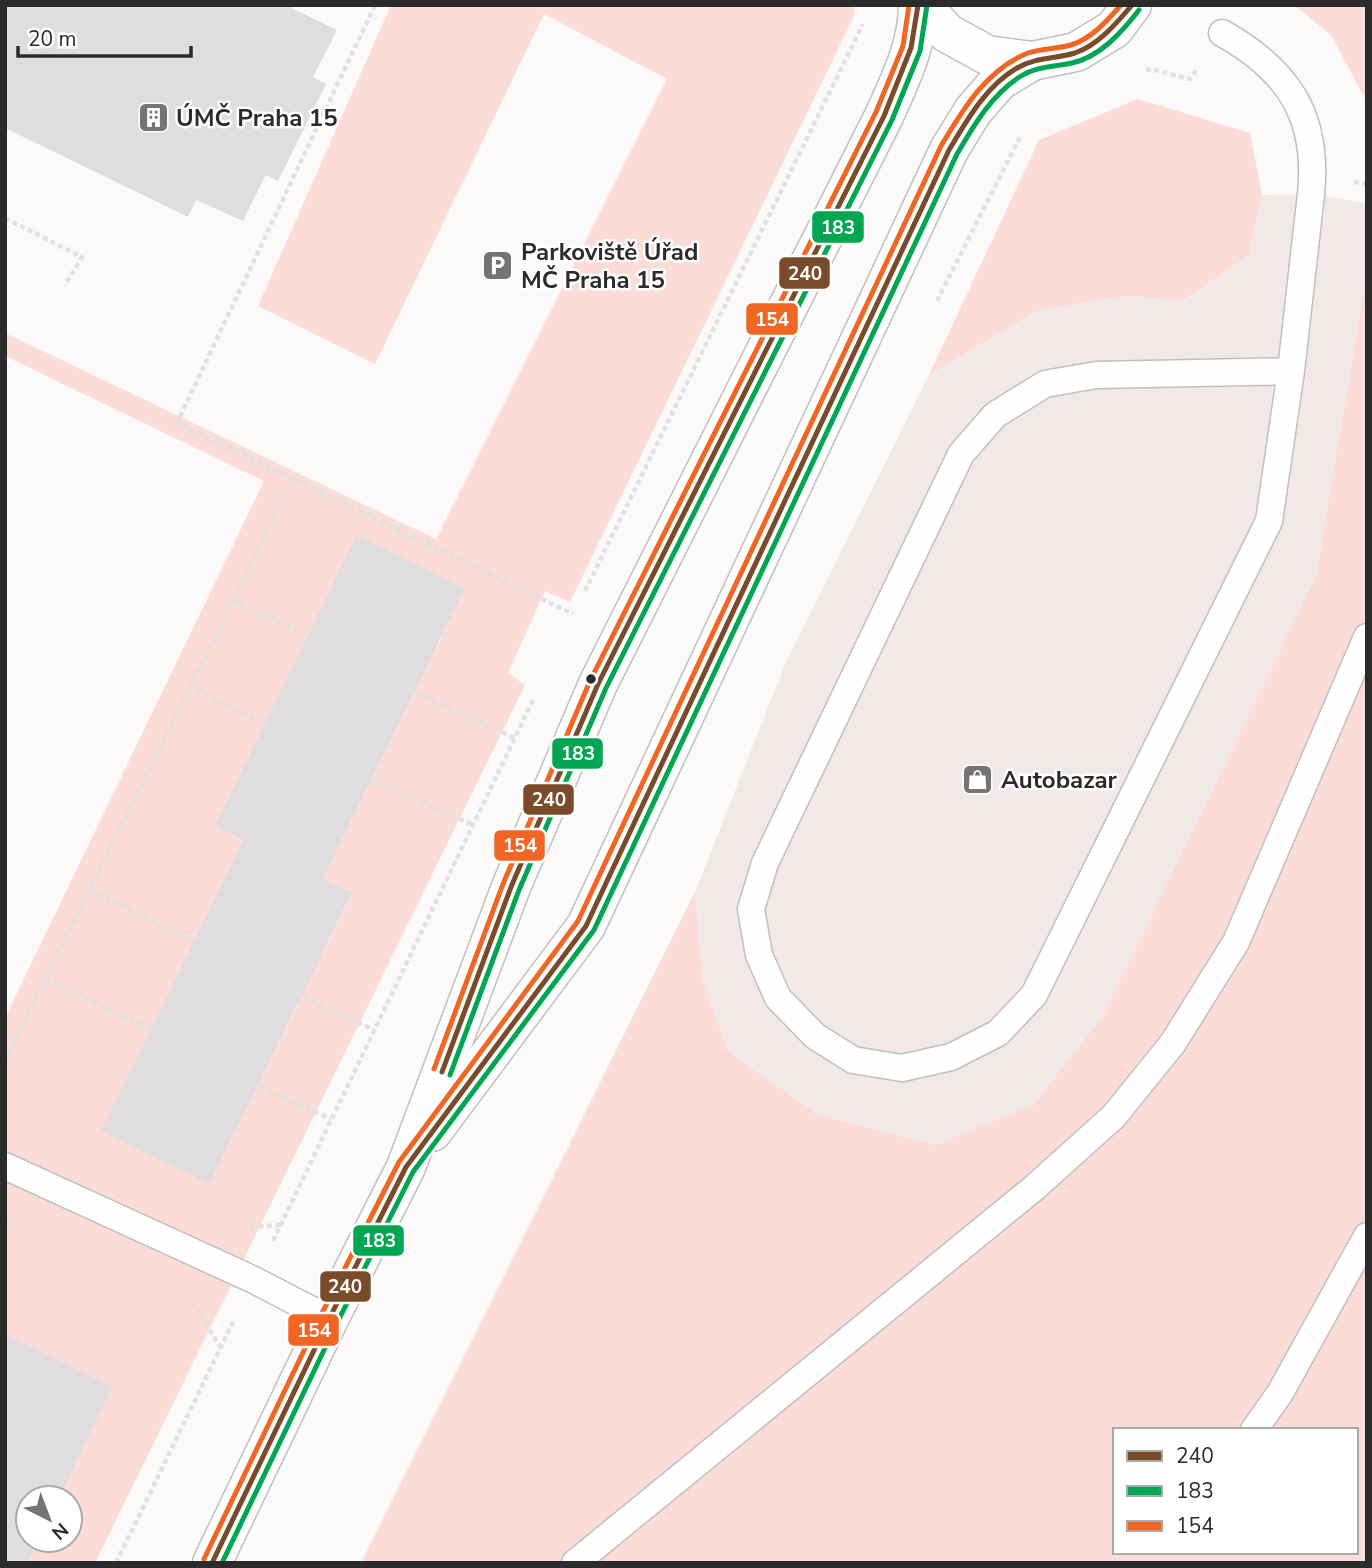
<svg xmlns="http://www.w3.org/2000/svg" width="1372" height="1568" font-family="'Nunito Sans',sans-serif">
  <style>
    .built { fill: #f1e9e7 }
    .green { fill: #fbdcd6; fill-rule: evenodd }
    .building { fill: #dfdddd }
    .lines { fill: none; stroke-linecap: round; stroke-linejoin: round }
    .service-casing { stroke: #c1bfbf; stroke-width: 29 }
    .tertiary-casing { stroke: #c1bfbf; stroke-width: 41 }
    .path { stroke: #e2e1e1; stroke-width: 4.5; stroke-dasharray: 5 3.5; stroke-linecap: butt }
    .service { stroke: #fffefe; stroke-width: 26 }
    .tertiary { stroke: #fffefe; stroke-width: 38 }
    .bus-1-casing { stroke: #fff; stroke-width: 10 }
    .bus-2-casing { stroke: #fff; stroke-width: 10 }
    .bus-3-casing { stroke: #fff; stroke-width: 10 }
    .bus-1 { stroke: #7a4b2a; stroke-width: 5 }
    .bus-2 { stroke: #00a651; stroke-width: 5 }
    .bus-3 { stroke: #f26522; stroke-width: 5 }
    .bus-dot { fill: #2c2b2b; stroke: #fff; stroke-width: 2.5 }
    .labels { text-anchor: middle; stroke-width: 5; stroke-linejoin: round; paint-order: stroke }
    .poi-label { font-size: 24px; font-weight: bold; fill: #2c2b2b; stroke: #fff; text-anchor: start }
    .line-badge { stroke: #fff; stroke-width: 2.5 }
    .badge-label { font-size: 19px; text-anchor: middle; font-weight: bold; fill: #fff }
  </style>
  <rect width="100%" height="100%" fill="#fcfaf9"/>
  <!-- built -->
  <polygon class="built" points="1311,194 1367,203 1367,288 1316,576 1102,1017 1034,1104 935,1145 817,1114 729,1052 703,982 695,892 784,667 929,375 1039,310 1126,296 1184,301 1249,255 1262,195"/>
  <!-- green -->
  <g class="green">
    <path d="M391,5H854L855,14L570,602L545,591L508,673L525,685L95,1563H27L38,1540H70V1498H59L113,1387L5,1335V1018L264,481L5,356V333L436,539L667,79L544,14L375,364L258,306ZM464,588L437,647L431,644L412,697L323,879L352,894L324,951L292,999L299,1002L262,1076L244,840L216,826Z"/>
    <polygon points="1294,5 1367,5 1367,102 1331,35"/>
    <polygon points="1138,99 1250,133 1262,195 1249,255 1183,301 1126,296 1039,310 929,375 1039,140"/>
    <path d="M1367,273V1563H361L695,892L703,982L729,1052L817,1114L935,1145L1034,1104L1102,1017L1316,576ZM1115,1430H1356V1552H1115Z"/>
  </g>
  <!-- building -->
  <g class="building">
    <polygon points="5,5 285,5 337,30 313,77 326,84 278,181 266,175 243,221 196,200 188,217 5,128"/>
    <polygon points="357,535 465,588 323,879 352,893 209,1184 101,1131 244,840 215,826"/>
    <polygon points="5,1334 113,1387 59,1498 28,1498 28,1540 38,1540 27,1563 5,1563"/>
  </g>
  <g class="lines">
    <defs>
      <g id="service">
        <path d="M1222,33C1288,70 1319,116 1311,194L1291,371L1269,521L1034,995L998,1033L951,1057L902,1068L853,1060L815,1036L778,998L759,955L751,909L765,863L961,454L995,415L1045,384L1096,375L1291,371"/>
        <polyline points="5,1166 254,1280 329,1319"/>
        <polyline points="1254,1430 1280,1393 1367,1236"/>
        <polyline points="575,1563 1034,1188 1114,1116 1173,1043 1236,942 1367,637"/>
      </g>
      <g id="tertiary">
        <polyline points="922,5 947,33 987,55 1032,61 1076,52 1114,29 1132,5"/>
        <polyline points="432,1132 586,926 949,150 973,111 999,81 1032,61"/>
        <path d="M212,1563L329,1319L406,1167L511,887L598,684L884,116C900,80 918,45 918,5"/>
      </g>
    </defs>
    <!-- service casing -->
    <use href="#service" class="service-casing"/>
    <!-- tertiary casing -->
    <use href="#tertiary" class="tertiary-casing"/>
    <!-- path -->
    <g class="path">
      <polyline points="375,5 177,423 573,614"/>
      <polyline points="1146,70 1151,69 1190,79 1197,69"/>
      <polyline points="1354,182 1367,184"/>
      <polyline points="5,218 82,257 65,286"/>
      <polyline points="937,301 1020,137"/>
      <polyline points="585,591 863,24"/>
      <polyline points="232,600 309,636"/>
      <polyline points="189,686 265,724"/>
      <polyline points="409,690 514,738"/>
      <polyline points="366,777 473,825"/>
      <polyline points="90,890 194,941"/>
      <polyline points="46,979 151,1029"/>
      <polyline points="296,993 374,1030"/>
      <polyline points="5,1061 292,479"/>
      <polyline points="252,1083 331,1119"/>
      <polyline points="5,1221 15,1222"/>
      <polyline points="250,1227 281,1225"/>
      <polyline points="273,1241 533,700"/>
      <polyline points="190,1303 195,1305 220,1347"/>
      <polyline points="116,1563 235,1318"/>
    </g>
    <!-- service -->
    <use href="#service" class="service"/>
    <!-- tertiary -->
    <use href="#tertiary" class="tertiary"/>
    <defs>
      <g id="bus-1">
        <polyline points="442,1072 511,887 598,684 884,116 911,48 918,5"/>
        <path d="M212,1563L329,1319L406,1167L586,926L949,150C967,120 986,86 1017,68C1036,57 1055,59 1075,53C1098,45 1116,24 1132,5"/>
      </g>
      <g id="bus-2">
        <polyline points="450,1075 519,890 606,688 892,120 920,51 927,5"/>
        <path d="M222,1563L337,1323L413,1172L594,930L957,154C974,125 992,94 1021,76C1037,66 1054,67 1072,63C1100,57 1122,32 1139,10"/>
      </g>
      <g id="bus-3">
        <polyline points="434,1069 503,884 590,681 876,112 903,46 909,5"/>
        <path d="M204,1559L321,1315L399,1162L578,921L941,146C963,109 987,69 1028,53C1042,48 1057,49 1071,45C1091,39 1107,21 1121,5"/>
      </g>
    </defs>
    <!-- bus-1 casing -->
    <use href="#bus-1" class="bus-1-casing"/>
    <!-- bus-2 casing -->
    <use href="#bus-2" class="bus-2-casing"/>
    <!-- bus-3 casing -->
    <use href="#bus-3" class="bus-3-casing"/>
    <!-- bus-1 -->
    <use href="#bus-1" class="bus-1"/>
    <!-- bus-2 -->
    <use href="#bus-2" class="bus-2"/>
    <!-- bus-3 -->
    <use href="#bus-3" class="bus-3"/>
  </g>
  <!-- icons -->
  <defs>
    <symbol id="building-square" viewBox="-11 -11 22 22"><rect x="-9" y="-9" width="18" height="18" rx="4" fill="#757373" stroke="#fff"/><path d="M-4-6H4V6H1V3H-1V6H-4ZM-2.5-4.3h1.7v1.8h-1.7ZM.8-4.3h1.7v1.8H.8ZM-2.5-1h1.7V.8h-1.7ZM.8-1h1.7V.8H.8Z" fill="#fff"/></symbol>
    <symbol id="parking-square" viewBox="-11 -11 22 22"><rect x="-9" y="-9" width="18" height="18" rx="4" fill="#757373" stroke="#fff"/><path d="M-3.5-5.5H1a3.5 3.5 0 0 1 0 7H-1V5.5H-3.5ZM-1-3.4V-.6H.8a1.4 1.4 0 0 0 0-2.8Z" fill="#fff"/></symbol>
    <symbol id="shop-square" viewBox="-11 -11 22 22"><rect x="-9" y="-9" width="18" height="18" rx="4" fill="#757373" stroke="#fff"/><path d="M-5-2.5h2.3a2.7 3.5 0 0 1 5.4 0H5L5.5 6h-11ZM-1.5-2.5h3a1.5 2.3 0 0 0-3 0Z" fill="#fff"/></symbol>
  </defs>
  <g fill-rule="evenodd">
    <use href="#building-square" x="136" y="100" width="35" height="35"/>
    <use href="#parking-square" x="480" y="248" width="35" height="35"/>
    <use href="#shop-square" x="960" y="762" width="35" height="35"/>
  </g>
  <!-- markers -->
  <circle class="bus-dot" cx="591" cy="679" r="6"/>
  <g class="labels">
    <!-- poi labels -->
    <g class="poi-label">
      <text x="176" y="126">ÚMČ Praha 15</text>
      <text x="521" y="260">Parkoviště Úřad<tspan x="521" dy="28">MČ Praha 15</tspan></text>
      <text x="1001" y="788">Autobazar</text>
    </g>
  </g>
  <g class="line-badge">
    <rect x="811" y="210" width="54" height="34" rx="7" fill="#00a651"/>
    <rect x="778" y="256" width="53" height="34" rx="7" fill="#7a4b2a"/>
    <rect x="745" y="302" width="54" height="34" rx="7" fill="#f26522"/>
    <rect x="551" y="737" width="53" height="33" rx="7" fill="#00a651"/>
    <rect x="522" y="783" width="53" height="33" rx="7" fill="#7a4b2a"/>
    <rect x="493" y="829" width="53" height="33" rx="7" fill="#f26522"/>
    <rect x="352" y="1224" width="53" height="33" rx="7" fill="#00a651"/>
    <rect x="319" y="1270" width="53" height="33" rx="7" fill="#7a4b2a"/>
    <rect x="287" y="1313" width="53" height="34" rx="7" fill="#f26522"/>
  </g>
  <g class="badge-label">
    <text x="838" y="234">183</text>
    <text x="805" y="280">240</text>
    <text x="772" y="326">154</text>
    <text x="578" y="760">183</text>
    <text x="549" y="806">240</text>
    <text x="520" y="852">154</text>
    <text x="379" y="1247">183</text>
    <text x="345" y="1293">240</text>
    <text x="314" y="1337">154</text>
  </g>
  <!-- border -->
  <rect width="1372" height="1568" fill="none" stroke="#2c2b2b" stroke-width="14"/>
  <!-- legend -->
  <rect x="1113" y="1428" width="245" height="126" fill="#ffffff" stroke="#abaaaa" stroke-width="2"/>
  <rect x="1127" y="1451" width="35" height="10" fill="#7a4b2a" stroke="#abaaaa" stroke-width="2"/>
  <text x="1176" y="1463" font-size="21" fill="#2c2b2b">240</text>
  <rect x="1127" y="1486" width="35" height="10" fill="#00a651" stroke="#abaaaa" stroke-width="2"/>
  <text x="1176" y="1498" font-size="21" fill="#2c2b2b">183</text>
  <rect x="1127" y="1521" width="35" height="10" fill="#f26522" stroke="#abaaaa" stroke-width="2"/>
  <text x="1176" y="1533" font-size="21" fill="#2c2b2b">154</text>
  <!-- north arrow -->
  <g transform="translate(49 1519) rotate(138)"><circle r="33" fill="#ffffff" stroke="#abaaaa" stroke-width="2"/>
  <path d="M0-5L12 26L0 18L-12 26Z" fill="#757373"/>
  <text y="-10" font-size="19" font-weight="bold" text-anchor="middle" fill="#2c2b2b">N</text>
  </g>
  <!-- scale -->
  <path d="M18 46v10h173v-10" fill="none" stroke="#2c2b2b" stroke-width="3.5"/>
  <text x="28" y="46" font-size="21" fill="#2c2b2b" stroke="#ffffff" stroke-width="5" paint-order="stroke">20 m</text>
</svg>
